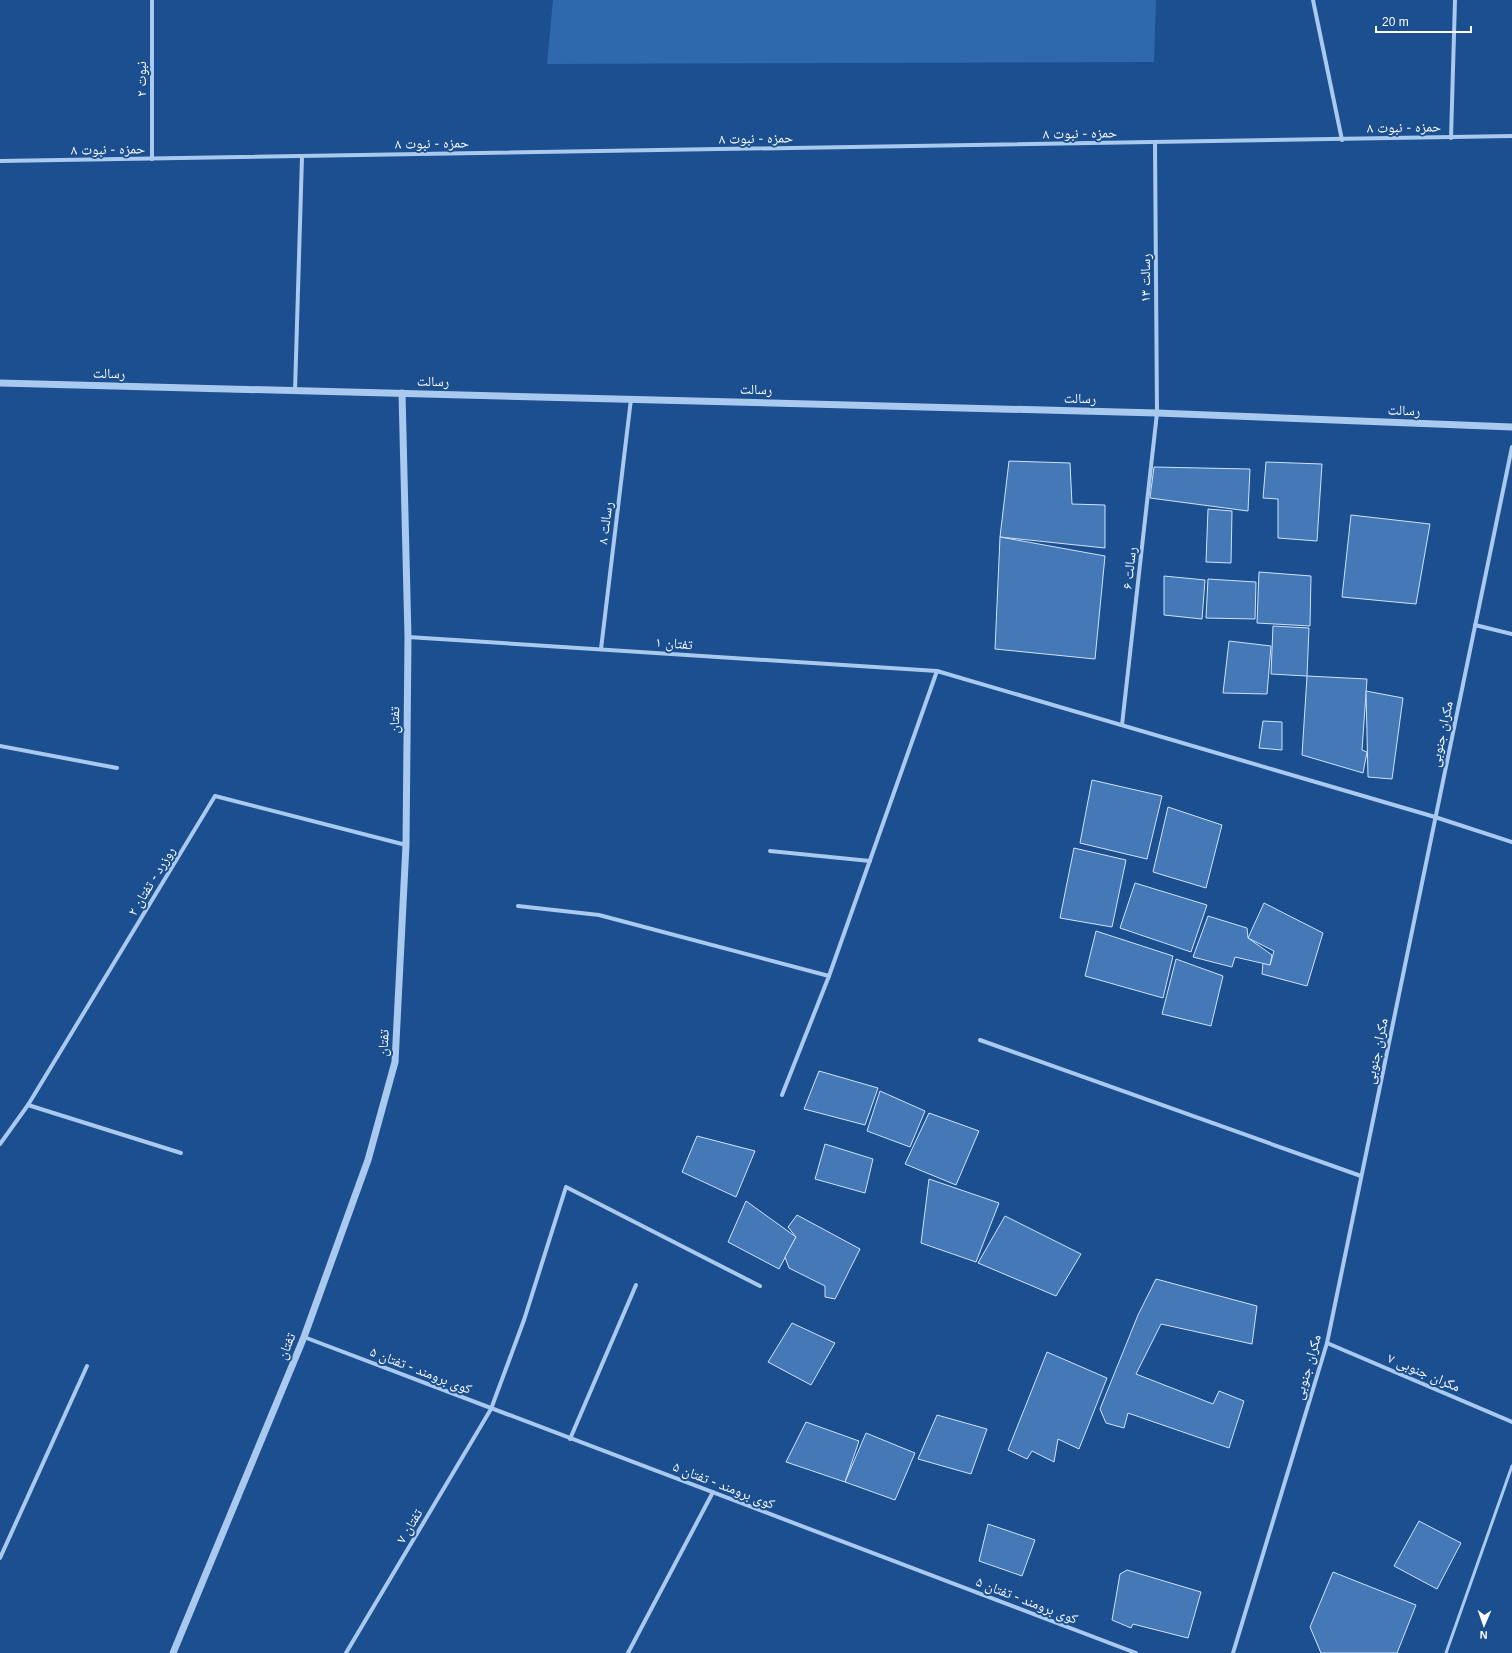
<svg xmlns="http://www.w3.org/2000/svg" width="1512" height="1653" font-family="Helvetica,'Noto Naskh Arabic',sans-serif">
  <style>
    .green { fill: #2e69ad }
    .building { fill: #4478b7; stroke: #cfe3fa }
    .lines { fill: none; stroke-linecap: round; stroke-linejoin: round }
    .service { stroke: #a9c9ee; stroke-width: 3 }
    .minor { stroke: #a9c9ee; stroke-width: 4 }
    .tertiary { stroke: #a9c9ee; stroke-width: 7 }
    .labels { text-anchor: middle; stroke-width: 4; stroke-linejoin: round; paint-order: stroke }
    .street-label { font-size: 14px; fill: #fff; stroke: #1b4f8f }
  </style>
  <rect width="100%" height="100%" fill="#1b4f8f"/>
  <!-- green -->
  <polygon class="green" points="553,0 1156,0 1154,62 547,64"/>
  <!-- building -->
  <g class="building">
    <polygon points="1009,461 1070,463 1072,504 1105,505 1105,548 1000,537"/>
    <polygon points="1266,462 1322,464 1317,541 1278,538 1278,499 1263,498"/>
    <polygon points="1154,467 1250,469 1248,511 1150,498"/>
    <polygon points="1208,509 1232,511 1231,563 1206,562"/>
    <polygon points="1351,515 1430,524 1416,604 1342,597"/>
    <polygon points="1000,537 1105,556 1095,659 995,649"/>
    <polygon points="1259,572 1311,576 1310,626 1257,623"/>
    <polygon points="1164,576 1205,580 1202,619 1164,615"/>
    <polygon points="1208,579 1256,582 1255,619 1206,618"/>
    <polygon points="1273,626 1309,628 1307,676 1271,674"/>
    <polygon points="1229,641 1271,646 1267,694 1223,693"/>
    <polygon points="1307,676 1367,679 1362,750 1367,752 1363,773 1302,755"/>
    <polygon points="1366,691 1403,698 1392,779 1368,777"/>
    <polygon points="1263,721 1282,722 1282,750 1259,748"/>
    <polygon points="1092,780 1162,796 1147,859 1080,843"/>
    <polygon points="1168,807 1222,825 1206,888 1153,872"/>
    <polygon points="1074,848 1126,860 1112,927 1060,918"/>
    <polygon points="1135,883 1207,905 1191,952 1120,928"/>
    <polygon points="1264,903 1323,933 1307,986 1262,974 1263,963 1270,965 1274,951 1248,938"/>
    <polygon points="1208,916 1247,928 1248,938 1272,955 1270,965 1235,957 1232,967 1193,957"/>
    <polygon points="1096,931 1173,956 1163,998 1085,976"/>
    <polygon points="1176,959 1223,976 1211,1026 1162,1014"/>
    <polygon points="819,1071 878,1088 865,1125 804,1109"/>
    <polygon points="880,1091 925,1111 910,1147 867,1131"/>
    <polygon points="929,1113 979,1131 956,1185 905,1164"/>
    <polygon points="697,1136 755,1151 736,1197 682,1172"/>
    <polygon points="825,1144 873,1159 865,1193 815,1179"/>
    <polygon points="929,1179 999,1203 976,1262 921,1243"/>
    <polygon points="746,1201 796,1237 779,1269 728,1242"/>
    <polygon points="797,1215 860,1249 835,1299 825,1297 825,1286 789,1268 785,1257 796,1237 788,1227"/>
    <polygon points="1005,1216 1081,1254 1056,1296 978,1263"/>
    <polygon points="1156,1279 1257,1306 1252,1344 1161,1324 1136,1374 1213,1404 1219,1391 1244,1401 1229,1448 1128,1413 1124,1428 1106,1423 1100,1409 1138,1315"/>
    <polygon points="792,1323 835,1343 811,1385 768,1362"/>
    <polygon points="1047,1352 1107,1378 1079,1449 1058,1439 1054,1462 1032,1451 1027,1459 1008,1450"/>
    <polygon points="937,1415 987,1429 971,1474 918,1459"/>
    <polygon points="806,1422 859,1441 845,1482 786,1462"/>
    <polygon points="866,1433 915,1453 895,1500 845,1482"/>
    <polygon points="1419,1521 1461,1543 1437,1589 1394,1566"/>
    <polygon points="988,1524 1035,1540 1022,1576 979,1561"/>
    <polygon points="1127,1570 1201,1592 1188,1638 1133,1624 1131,1628 1112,1620 1120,1574"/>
    <polygon points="1333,1572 1416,1605 1397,1653 1321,1653 1310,1627"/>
  </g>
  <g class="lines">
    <!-- service -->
    <polyline class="service" points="1446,1653 1512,1466"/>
    <!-- minor -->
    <g class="minor">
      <polyline points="152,0 152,159"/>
      <polyline points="1313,0 1342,140"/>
      <polyline points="1451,138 1455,0"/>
      <polyline points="0,161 1512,136"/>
      <polyline points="295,391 302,157"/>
      <polyline points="1475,625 1512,634"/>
      <polyline points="408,637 937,671"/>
      <polyline points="601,649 631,399"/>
      <polyline points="1122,725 1157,413 1155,143"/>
      <polyline points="0,746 117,768"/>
      <polyline points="770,851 870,861"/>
      <polyline points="518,906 599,915 829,976 937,671 1435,817 1512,842"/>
      <polyline points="980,1040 1361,1176"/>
      <polyline points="782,1095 829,976"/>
      <polyline points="28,1105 181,1153"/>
      <polyline points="0,1144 28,1105 215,796 406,845"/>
      <polyline points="304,1337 1136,1653"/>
      <polyline points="1327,1343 1512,1422"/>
      <polyline points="570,1439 636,1285"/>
      <polyline points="0,1558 87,1366"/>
      <polyline points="346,1653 491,1409 524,1320 566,1187 760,1286"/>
      <polyline points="628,1653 713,1492"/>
      <polyline points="1233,1653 1327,1343 1512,447"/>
    </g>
    <!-- tertiary -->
    <g class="tertiary">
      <polyline points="0,383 1157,413 1512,427"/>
      <polyline points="173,1653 304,1337 368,1160 395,1062 406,845 408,637 402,393"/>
    </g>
  </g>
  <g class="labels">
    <!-- street labels -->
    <g class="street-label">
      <text transform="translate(141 79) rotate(-90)" y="5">نبوت ۲</text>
      <text transform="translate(1404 127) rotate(-1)" y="5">حمزه - نبوت ۸</text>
      <text transform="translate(1080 133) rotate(-1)" y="5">حمزه - نبوت ۸</text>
      <text transform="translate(756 138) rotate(-1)" y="5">حمزه - نبوت ۸</text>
      <text transform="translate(432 143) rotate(-1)" y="5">حمزه - نبوت ۸</text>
      <text transform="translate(108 149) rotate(-1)" y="5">حمزه - نبوت ۸</text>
      <text transform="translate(1145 278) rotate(-90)" y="5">رسالت ۱۳</text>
      <text transform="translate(109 373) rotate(1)" y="5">رسالت</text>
      <text transform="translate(433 381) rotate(1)" y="5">رسالت</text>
      <text transform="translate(756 389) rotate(1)" y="5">رسالت</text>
      <text transform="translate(1080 398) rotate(1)" y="5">رسالت</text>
      <text transform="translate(1404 410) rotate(2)" y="5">رسالت</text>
      <text transform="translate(605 523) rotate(-83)" y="5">رسالت ۸</text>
      <text transform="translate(1129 568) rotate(-84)" y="5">رسالت ۶</text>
      <text transform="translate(674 643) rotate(4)" y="5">تفتان ۱</text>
      <text transform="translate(394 720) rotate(-89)" y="5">تفتان</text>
      <text transform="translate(1441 734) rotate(-78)" y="5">مکران جنوبی</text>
      <text transform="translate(151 881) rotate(-59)" y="5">روزرد - تفتان ۲</text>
      <text transform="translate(383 1043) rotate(-87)" y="5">تفتان</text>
      <text transform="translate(1376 1051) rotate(-78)" y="5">مکران جنوبی</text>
      <text transform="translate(286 1346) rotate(-68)" y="5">تفتان</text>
      <text transform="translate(1307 1367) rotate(-74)" y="5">مکران جنوبی</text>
      <text transform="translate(421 1370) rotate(21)" y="5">کوی برومند - تفتان ۵</text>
      <text transform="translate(1424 1372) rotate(23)" y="5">مکران جنوبی ۷</text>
      <text transform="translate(724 1485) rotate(21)" y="5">کوی برومند - تفتان ۵</text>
      <text transform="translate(409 1526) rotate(-59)" y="5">تفتان ۷</text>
      <text transform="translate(1027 1600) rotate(21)" y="5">کوی برومند - تفتان ۵</text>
    </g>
  </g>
  <!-- north arrow -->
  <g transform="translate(1484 1625) rotate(182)" stroke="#1b4f8f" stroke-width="3" paint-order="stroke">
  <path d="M0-3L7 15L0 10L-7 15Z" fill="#ffffff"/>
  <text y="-6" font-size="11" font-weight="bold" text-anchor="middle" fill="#ffffff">N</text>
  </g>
  <!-- scale -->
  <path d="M1376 26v6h95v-6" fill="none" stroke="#ffffff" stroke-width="2"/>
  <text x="1382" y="26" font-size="12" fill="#ffffff" stroke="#1b4f8f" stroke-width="3" paint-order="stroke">20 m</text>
</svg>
